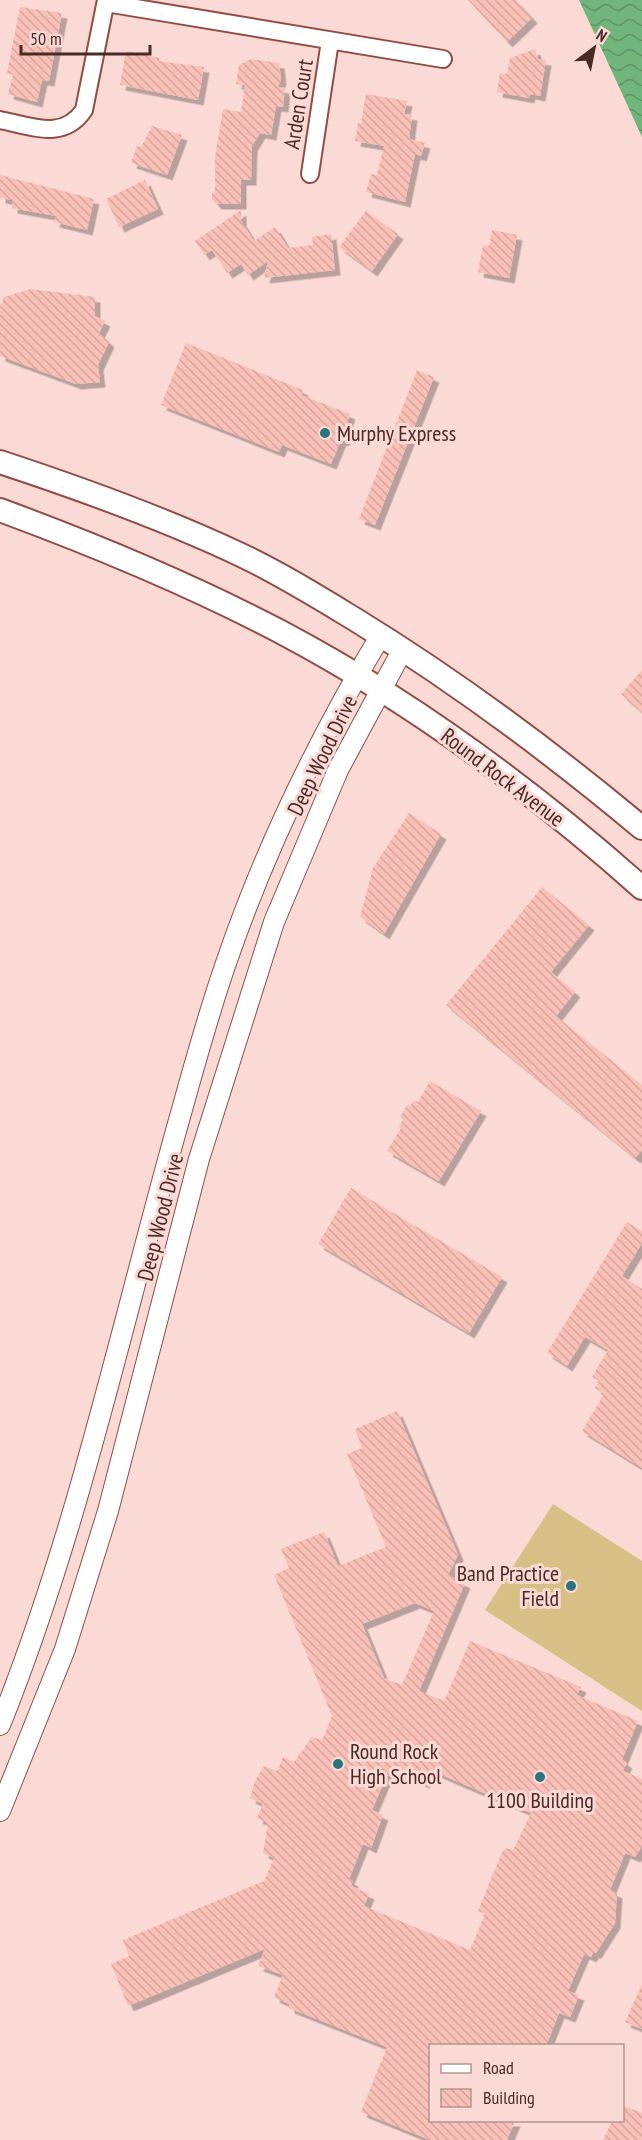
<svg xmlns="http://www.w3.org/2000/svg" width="642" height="2140" font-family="'PT Sans Narrow',sans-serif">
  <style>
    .pitch { fill: #d7bf86 }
    .water { fill: url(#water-waves) }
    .building { fill: url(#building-back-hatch); fill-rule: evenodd; filter: url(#shadow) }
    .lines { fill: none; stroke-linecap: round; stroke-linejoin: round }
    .minor-casing { stroke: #914d44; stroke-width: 20 }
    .tertiary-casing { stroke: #914d44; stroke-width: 22 }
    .secondary-casing { stroke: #914d44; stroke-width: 26 }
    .minor { stroke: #fff; stroke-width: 16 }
    .tertiary { stroke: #fff; stroke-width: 20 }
    .secondary { stroke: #fff; stroke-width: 22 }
    .poi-dot { fill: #2b737d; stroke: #fbdad5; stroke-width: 2 }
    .labels { text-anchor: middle; stroke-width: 6; stroke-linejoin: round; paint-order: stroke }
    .street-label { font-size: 22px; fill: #492a26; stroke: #fbdad5 }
    .poi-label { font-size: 22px; fill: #492a26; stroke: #fbdad5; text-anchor: start }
  </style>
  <defs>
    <pattern id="water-waves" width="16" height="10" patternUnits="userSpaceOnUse" patternTransform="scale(1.5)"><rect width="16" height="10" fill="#70b67b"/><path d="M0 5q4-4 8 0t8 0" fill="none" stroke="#5e9465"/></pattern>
    <pattern id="building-back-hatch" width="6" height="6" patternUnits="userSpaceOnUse" patternTransform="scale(1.5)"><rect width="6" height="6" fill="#f8c0b7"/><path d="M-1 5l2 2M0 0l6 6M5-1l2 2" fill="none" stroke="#d6a59d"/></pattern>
    <filter id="shadow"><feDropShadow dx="5.5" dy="5.5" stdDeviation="0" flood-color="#0004"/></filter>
  </defs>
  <rect width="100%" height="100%" fill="#fbdad5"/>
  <!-- pitch -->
  <polygon class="pitch" points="553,1504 642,1561 642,1711 485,1610"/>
  <!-- water -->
  <polygon class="water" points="579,0 642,0 642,137"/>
  <!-- building -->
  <g class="building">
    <polygon points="468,0 516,0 532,18 507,42"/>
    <polygon points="20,7 62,13 49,81 42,80 37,102 8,94 13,75 7,73"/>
    <polygon points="535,49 538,59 546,60 540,96 530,94 529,98 497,92 500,73 507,74 510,58"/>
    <polygon points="126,51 160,58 159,61 204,67 198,100 120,85"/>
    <polygon points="251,59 279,63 281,79 278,87 285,88 283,107 276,106 271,135 260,133 252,146 251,180 241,180 241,204 216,204 212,199 212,194 215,191 215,157 223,109 241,112 245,85 236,84 239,65"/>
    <polygon points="366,94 407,101 404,114 412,115 409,139 425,143 421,156 415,154 405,202 366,192 371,174 377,175 384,146 355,141 358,123 361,124"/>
    <polygon points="152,126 182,135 167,175 131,163 137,146 141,147"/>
    <polygon points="0,175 94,199 87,230 54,222 56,216 12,208 13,200 0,198"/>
    <polygon points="145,180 158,209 119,227 106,199"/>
    <polygon points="241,210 241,221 254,241 275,227 288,248 313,245 312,237 331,234 335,270 264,278 268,261 248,275 241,264 227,273 212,250 204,255 195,241"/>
    <polygon points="366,211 398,234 372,271 339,247"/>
    <polygon points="492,230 517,235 509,278 478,272 483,245 489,246"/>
    <polygon points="31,289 95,297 95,316 105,321 99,333 109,342 98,365 100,382 76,384 0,356 0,307 4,297"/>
    <polygon points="186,343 303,390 301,395 350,414 346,426 349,427 344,441 341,440 331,464 282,445 279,452 161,405"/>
    <polygon points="417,370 434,377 375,525 359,519"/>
    <polygon points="642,670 642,713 621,694"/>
    <polygon points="409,813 441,834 384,934 360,917 373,868"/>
    <polygon points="542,887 589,925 551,972 575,992 556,1016 642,1085 642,1150 635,1158 446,1005"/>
    <polygon points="430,1081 481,1111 439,1181 387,1151 401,1128 399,1127 403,1120 400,1117 407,1105 410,1106 414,1100 418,1102"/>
    <polygon points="351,1188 502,1277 469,1333 318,1244"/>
    <polygon points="627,1222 642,1231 642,1243 622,1276 642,1289 642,1468 582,1431 604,1394 595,1388 599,1381 592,1377 608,1350 585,1337 567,1366 547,1353"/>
    <path d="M397,1411L458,1555L448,1575L465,1583L419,1691L444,1701L470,1641L581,1687L577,1695L638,1721L622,1760L627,1763L623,1771L642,1779V1846L635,1857L625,1853L610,1890L617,1893L615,1923L596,1953H593L591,1957L584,1954L568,1991L579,1995L570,2017L559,2013L546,2046H430V2121H515L507,2140H430L361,2112L387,2047L289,2008V2004L274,1997L283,1975L258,1966L265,1949L128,2006L111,1964L129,1956L123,1940L264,1881L274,1858L263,1853L268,1823L257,1818L263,1804L250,1798L255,1781L264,1766L277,1771L283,1757L294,1762L312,1737L322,1740L332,1716L274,1575L289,1568L281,1549L324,1532L338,1566L386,1547L347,1454L362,1448L355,1429ZM415,1603L434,1611L402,1685L384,1678L362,1624ZM430,1770L531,1813L513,1850L506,1848L502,1852L478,1911L485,1914L470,1950L364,1906L369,1894L351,1886L353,1881L349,1879L363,1844L371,1848L383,1815L372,1810L387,1775L394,1778L396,1771L424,1783Z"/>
    <polygon points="642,1984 642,2029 625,2022"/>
    <polygon points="622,2105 642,2113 642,2140 603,2140 612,2121 622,2121"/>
  </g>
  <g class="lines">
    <defs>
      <g id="minor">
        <polyline points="106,3 443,59"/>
        <path d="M0,120C32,126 63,141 84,110L106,0"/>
        <polyline points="310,174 330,41"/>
      </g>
      <g id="tertiary">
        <path d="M0,1725C80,1526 124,1313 183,1106C196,1059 209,1012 225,966C264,851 318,740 381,635"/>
        <polyline points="0,1811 65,1649 108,1511 199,1159 274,922 338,770 403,649"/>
      </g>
      <g id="secondary">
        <path d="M0,462C82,489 163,518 241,555C281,574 318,597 356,620C457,682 551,752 642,828"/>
        <path d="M0,510C95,545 189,584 279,631C410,700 532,790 642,888"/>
      </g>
    </defs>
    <!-- minor casing -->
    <use href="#minor" class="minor-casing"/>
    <!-- tertiary casing -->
    <use href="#tertiary" class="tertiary-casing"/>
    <!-- secondary casing -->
    <use href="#secondary" class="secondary-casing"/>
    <!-- minor -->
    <use href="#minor" class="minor"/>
    <!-- tertiary -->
    <use href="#tertiary" class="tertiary"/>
    <!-- secondary -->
    <use href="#secondary" class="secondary"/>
  </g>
  <!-- markers -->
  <g class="poi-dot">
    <circle cx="325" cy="433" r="6"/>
    <circle cx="571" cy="1586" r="6"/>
    <circle cx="338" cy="1764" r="6"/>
    <circle cx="540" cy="1777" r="6"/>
  </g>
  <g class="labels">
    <!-- street labels -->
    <g class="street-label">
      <text transform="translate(298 104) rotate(-81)" y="8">Arden Court</text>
      <text transform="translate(322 755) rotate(-64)" y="8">Deep Wood Drive</text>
      <text transform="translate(503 777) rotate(37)" y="8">Round Rock Avenue</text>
      <text transform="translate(160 1217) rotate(-76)" y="8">Deep Wood Drive</text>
    </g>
    <!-- poi labels -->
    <g class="poi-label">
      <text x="337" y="441">Murphy Express</text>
      <text x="559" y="1581" text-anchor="end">Band Practice<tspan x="559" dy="25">Field</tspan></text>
      <text x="350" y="1759">Round Rock<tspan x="350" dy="25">High School</tspan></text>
      <text x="540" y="1808" text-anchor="middle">1100 Building</text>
    </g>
  </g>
  <!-- legend -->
  <rect x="429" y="2044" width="195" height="78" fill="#fbdad5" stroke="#b4948f" stroke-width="1.5"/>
  <rect x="441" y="2064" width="30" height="9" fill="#ffffff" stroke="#b4948f" stroke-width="1.5"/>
  <text x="483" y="2074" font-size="18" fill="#492a26">Road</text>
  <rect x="441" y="2089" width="30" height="18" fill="url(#building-back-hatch)" stroke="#b4948f" stroke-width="1.5"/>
  <text x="483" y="2104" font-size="18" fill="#492a26">Building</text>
  <!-- north arrow -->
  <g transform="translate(594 48) rotate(32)" stroke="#fbdad5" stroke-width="4.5" paint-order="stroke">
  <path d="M0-4.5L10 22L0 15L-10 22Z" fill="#492a26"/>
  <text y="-9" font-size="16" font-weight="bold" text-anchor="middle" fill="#492a26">N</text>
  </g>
  <!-- scale -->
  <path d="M21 45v9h129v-9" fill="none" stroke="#492a26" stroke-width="3"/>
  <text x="30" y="45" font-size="18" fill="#492a26" stroke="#fbdad5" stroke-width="4.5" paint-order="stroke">50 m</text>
</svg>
